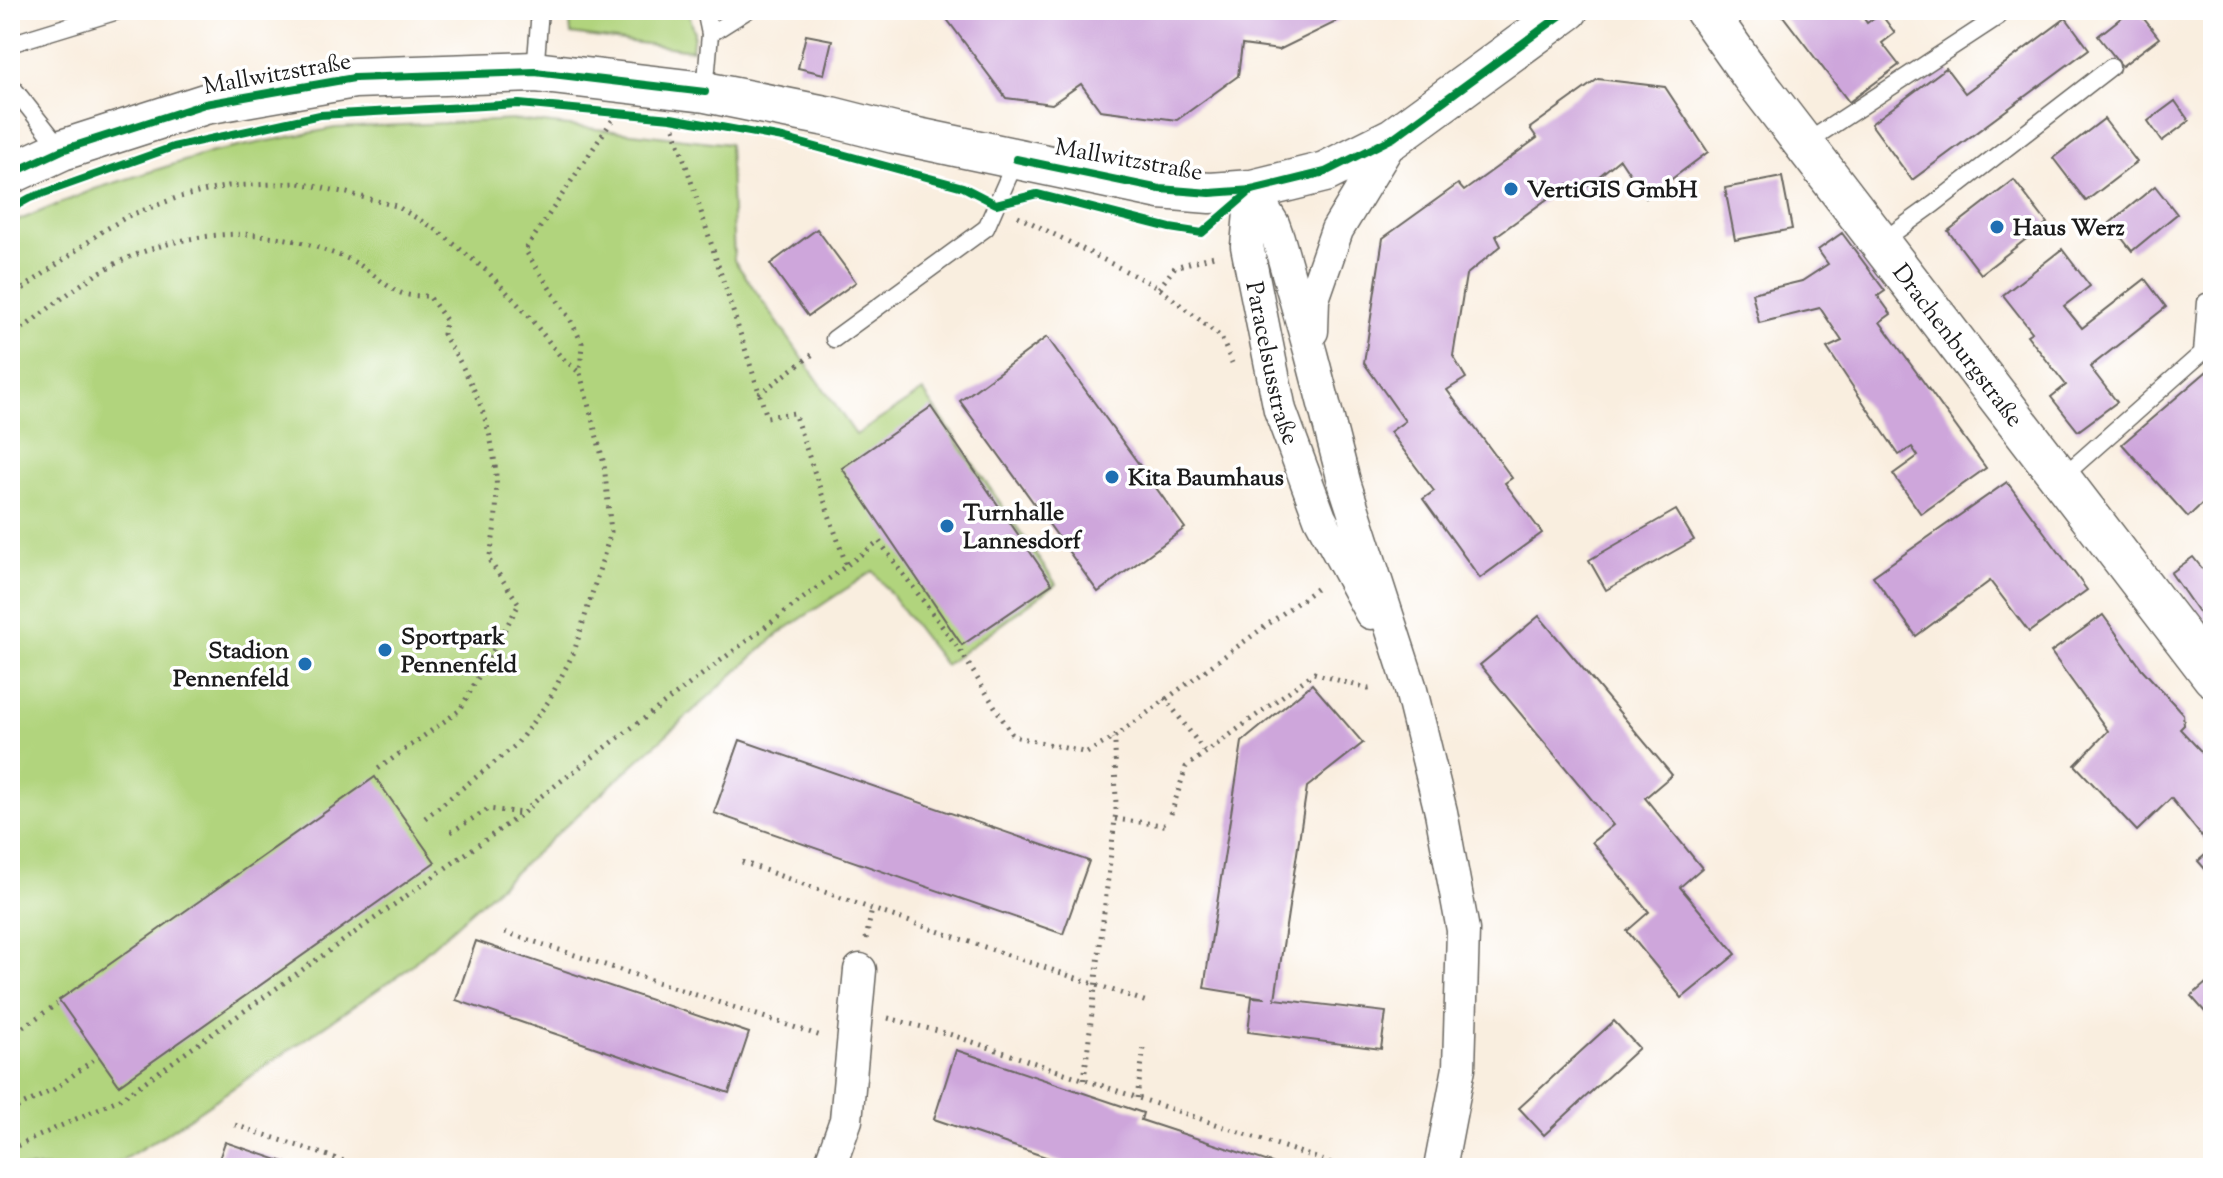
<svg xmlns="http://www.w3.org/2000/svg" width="2223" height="1178" font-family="'Sorts Mill Goudy',serif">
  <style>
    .green { fill: #b1d47d; stroke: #66784c; stroke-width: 2 }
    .building { fill: #cea6db }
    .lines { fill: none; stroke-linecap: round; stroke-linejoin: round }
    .service-casing { stroke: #696660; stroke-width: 19 }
    .minor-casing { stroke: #696660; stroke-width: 35 }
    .tertiary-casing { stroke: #696660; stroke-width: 43 }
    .path { stroke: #696660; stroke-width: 5; stroke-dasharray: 2 6; stroke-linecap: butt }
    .service { stroke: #fff; stroke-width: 16 }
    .minor { stroke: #fff; stroke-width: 32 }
    .tertiary { stroke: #fff; stroke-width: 40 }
    .cycleway-casing { stroke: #fff; stroke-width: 13 }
    .cycleway { stroke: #00873e; stroke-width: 8 }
    .poi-dot { fill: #1f6fb2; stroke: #fff; stroke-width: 3 }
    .labels { text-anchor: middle; stroke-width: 7; stroke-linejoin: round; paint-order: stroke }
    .street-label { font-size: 24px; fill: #1c1c1c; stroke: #fff }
    .poi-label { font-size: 24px; font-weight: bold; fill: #1c1c1c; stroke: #fff; text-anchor: start }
  </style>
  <rect width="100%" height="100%" fill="#fff"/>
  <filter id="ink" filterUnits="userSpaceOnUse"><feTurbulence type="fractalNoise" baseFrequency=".0125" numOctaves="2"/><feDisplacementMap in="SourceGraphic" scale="16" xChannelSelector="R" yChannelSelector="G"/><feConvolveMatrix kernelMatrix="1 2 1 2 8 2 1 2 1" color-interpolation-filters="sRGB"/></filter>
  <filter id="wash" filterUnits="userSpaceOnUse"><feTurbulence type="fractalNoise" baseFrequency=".006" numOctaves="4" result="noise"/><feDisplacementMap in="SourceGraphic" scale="32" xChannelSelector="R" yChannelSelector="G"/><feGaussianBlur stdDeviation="1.8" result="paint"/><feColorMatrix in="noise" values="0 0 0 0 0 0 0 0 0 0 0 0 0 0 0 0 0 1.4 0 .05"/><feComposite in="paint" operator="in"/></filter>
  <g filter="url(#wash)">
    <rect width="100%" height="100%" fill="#f9eedf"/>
    <!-- green -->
    <g class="green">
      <polygon points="569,10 688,10 694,31 692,50 571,34"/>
      <polygon points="516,120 729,144 734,260 856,435 923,391 1056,584 945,665 873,571 778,634 405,971 164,1135 109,1168 10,1168 10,224 95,189 213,152 335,128"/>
    </g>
    <g id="blocks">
      <!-- building -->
      <g class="building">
        <polygon points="956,10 1352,10 1334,23 1279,50 1242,45 1238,76 1177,120 1100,110 1081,84 1052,104 1006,98 946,18"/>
        <polygon points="1791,10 1858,10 1867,23 1880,13 1895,33 1882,43 1899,65 1849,102 1783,16"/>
        <polygon points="2131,10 2137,10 2159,38 2122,66 2098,36"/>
        <polygon points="2066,18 2089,49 1912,180 1871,124 1946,68 1965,93"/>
        <polygon points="806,35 832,40 824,74 798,68"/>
        <polygon points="1598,79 1665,87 1708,152 1646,198 1620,159 1576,195 1568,184 1496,236 1501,246 1466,275 1453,356 1466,378 1447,390 1512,478 1505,483 1542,533 1480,578 1423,499 1434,491 1390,432 1405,421 1364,363 1383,238 1458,184 1464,191 1537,138 1530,128"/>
        <polygon points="2175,101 2189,121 2162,141 2148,121"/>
        <polygon points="2104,119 2137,162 2086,201 2053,158"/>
        <polygon points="1782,177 1792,229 1735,240 1725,188"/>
        <polygon points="2014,180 2047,223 1981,274 1948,231"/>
        <polygon points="2155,186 2177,214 2132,251 2110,223"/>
        <polygon points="817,229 856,282 808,316 770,264"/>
        <polygon points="1842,233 1885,291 1878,296 1891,314 1880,322 1986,468 1921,514 1893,474 1918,456 1912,447 1899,455 1869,411 1827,348 1842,341 1820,308 1759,323 1752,293 1802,281 1828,264 1818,250"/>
        <polygon points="2062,249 2090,286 2064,306 2082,328 2145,279 2166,307 2090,367 2117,402 2078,431 2051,397 2066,385 2027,335 2032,332 2003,295"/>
        <polygon points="1047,337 1185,528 1098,592 960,401"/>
        <polygon points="2213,366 2213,501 2209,497 2188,517 2122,444"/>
        <polygon points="931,407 1052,584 962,645 842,468"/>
        <polygon points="2007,482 2087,590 2029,632 1990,581 1916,636 1873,576"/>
        <polygon points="1676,510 1694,540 1606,590 1589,560"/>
        <polygon points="2193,557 2213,582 2213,626 2210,629 2171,573"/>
        <polygon points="2103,615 2142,669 2183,714 2184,725 2180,729 2213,764 2213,878 2198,861 2212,849 2171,798 2137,831 2075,765 2108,731 2051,652"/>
        <polygon points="1539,616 1672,775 1645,798 1702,868 1680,887 1736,954 1682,998 1627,931 1649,912 1592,842 1613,825 1480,665"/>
        <polygon points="1312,684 1363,743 1307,787 1275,999 1386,1012 1381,1049 1248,1032 1252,997 1266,998 1204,988 1242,742"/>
        <polygon points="740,740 1089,861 1063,934 714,813"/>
        <polygon points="375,777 435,862 119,1085 59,1000"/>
        <polygon points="476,941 749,1033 729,1093 456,1000"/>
        <polygon points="2213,977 2213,1021 2191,996"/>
        <polygon points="1614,1021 1639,1048 1544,1135 1519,1108"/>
        <polygon points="956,1050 1143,1113 1141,1120 1272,1163 1270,1168 1078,1168 934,1119"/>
        <polygon points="225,1142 299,1167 299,1168 216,1168"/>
      </g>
    </g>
  </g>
  <g filter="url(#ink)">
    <use href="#blocks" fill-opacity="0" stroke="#696660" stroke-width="2"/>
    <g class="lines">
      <defs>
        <g id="service">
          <polyline points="710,34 748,10"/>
          <polyline points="10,44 121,10"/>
          <polyline points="535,72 540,10"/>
          <polyline points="10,84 62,150"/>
          <polyline points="705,92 710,34 705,10"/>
          <polyline points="1804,144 1999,16"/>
          <polyline points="1881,242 1934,204 2111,67"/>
          <polyline points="834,339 986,228 1016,160"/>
          <polyline points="2061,478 2202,353 2206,302"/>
        </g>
        <g id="minor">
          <polyline points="1252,190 1273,224 1278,238 1311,354 1345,485 1410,686 1441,812 1463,930 1459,1068 1440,1168"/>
          <path id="s1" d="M1252,190L1247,246L1280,410L1320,518L1371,613"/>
          <polyline points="1312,331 1313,299 1337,230 1393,138"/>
          <polyline points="829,1168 846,1120 860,970"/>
        </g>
        <g id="tertiary">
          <path id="s2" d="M1705,10L1751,75L2213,677"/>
          <polyline points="10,174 62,150 205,104 354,78 535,72 705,92 831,117 894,133 1160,189 1210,193 1252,190 1325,172 1393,138 1568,10"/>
        </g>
      </defs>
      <!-- service casing -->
      <use href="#service" class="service-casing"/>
      <!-- minor casing -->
      <use href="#minor" class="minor-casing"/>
      <!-- tertiary casing -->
      <use href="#tertiary" class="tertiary-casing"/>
      <!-- path -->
      <g class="path">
        <polyline points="674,128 767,417 794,413 846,564"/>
        <polyline points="1018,216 1159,288 1221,337 1232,363"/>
        <polyline points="1159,288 1175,267 1214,256"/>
        <polyline points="10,298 103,231 128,216 176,198 228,186 299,183 347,193 396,206 437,230 488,272 527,314 561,357 580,373"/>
        <path d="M10,338C44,313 84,278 121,261C184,232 258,224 324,250C335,254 348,258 358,264C372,272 389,290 404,294C411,296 421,296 429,296L446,320L443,334C491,408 508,472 489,560L519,604L460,710L378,769"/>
        <polyline points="759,394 813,354"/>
        <polyline points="1165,698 1205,752"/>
        <polyline points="1171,814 1186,767 1314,673 1368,689 1375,688"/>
        <polyline points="425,818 516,745 548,702 574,652 611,532 604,464 580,373 582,343 571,321 525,250 613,119"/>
        <polyline points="1115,819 1170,826"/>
        <polyline points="451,832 488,809 523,813"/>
        <polyline points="742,862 872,909 1150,1003"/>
        <polyline points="505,932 821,1036"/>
        <polyline points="866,939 872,909"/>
        <polyline points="888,1018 949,1034 1346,1168"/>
        <polyline points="10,1036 57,1004"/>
        <polyline points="1084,1080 1116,811 1115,742 1113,738"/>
        <polyline points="1137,1098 1144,1047"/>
        <polyline points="10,1111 53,1090 96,1058"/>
        <polyline points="235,1125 365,1168"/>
        <polyline points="10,1149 122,1098 523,813 540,797 879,541 961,652 1013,736 1087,753 1113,738 1320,586"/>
      </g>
      <!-- service -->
      <use href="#service" class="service"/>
      <!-- minor -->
      <use href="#minor" class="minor"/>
      <!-- tertiary -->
      <use href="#tertiary" class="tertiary"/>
      <defs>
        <g id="cycleway">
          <polyline points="1016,159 1160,189 1210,193 1252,190 1325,172 1393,138 1568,10"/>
          <polyline points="10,174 62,150 205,104 354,78 535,72 705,92"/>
          <polyline points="10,209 30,198 173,147 320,115 519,104 671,118 783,138 963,187 996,204 1037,194 1170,228 1202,233 1252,190"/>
        </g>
      </defs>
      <!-- cycleway casing -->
      <use href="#cycleway" class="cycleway-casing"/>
      <!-- cycleway -->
      <use href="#cycleway" class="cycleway"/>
    </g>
  </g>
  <!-- markers -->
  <g class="poi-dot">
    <circle cx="1511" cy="189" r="8"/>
    <circle cx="1997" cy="227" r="8"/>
    <circle cx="1112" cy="477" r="8"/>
    <circle cx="947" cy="526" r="8"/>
    <circle cx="385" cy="650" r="8"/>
    <circle cx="305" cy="664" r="8"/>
  </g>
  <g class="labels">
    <!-- street labels -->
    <g class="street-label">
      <text transform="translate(277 73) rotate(-10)" y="8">Mallwitzstraße</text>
      <text transform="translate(1129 159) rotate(10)" y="8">Mallwitzstraße</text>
      <text dy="8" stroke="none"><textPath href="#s2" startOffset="420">Drachenburgstraße</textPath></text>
      <text dy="8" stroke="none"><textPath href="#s1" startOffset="176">Paracelsusstraße</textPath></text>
    </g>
    <!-- poi labels -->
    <g class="poi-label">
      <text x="1527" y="197">VertiGIS GmbH</text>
      <text x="2013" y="235">Haus Werz</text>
      <text x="1128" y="485">Kita Baumhaus</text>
      <text x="963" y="520">Turnhalle<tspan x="963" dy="28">Lannesdorf</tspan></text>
      <text x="401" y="644">Sportpark<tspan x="401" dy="28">Pennenfeld</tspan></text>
      <text x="289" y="658" text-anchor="end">Stadion<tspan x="289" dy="28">Pennenfeld</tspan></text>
    </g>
  </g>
  <!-- margin -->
  <rect width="2223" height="1178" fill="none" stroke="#fff" stroke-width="40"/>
</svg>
